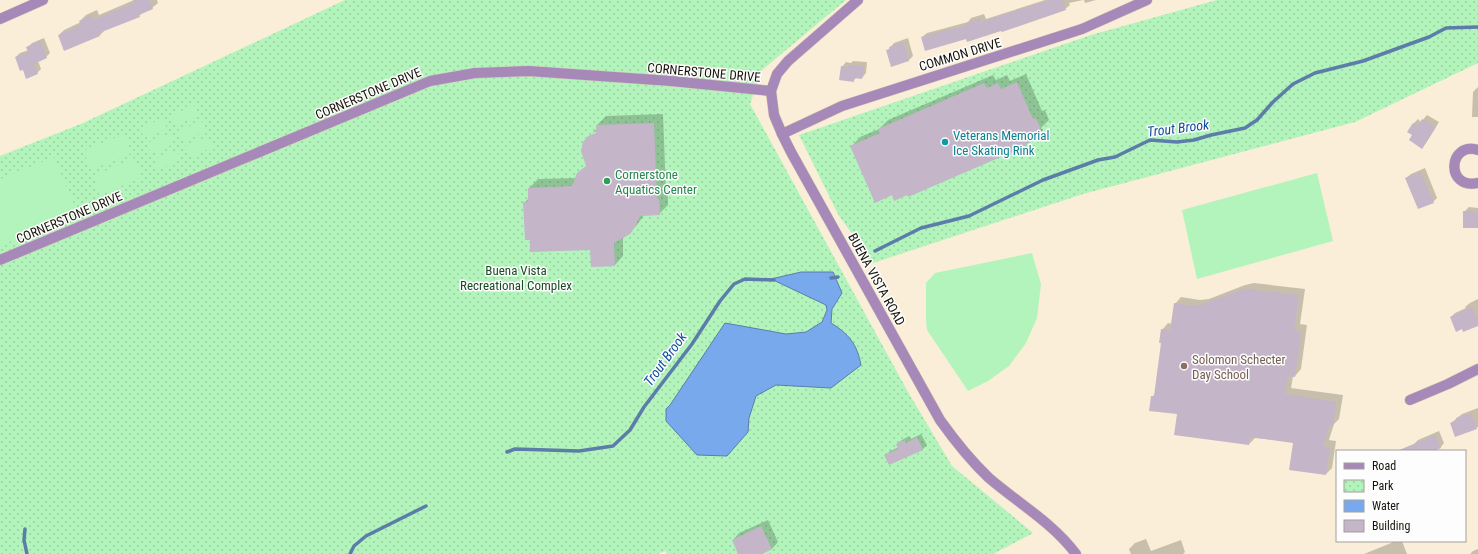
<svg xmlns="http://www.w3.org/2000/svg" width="1478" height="554" font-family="'Roboto Condensed',sans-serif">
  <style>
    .park { fill: url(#park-dots) }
    .garden { fill: #b2f4bb }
    .water { fill: #79a9ed; stroke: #5c7ca9 }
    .shadow { fill: #0003 }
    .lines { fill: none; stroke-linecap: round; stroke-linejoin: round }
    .stream { stroke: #5c7ca9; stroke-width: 3.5 }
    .building { fill: #c4b5c9 }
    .minor-casing { stroke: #d6cbb7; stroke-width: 11 }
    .minor { stroke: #a688b9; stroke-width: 10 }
    .culture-dot { fill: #0f9aa8; stroke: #fdfdfd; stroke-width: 1.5 }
    .leisure-dot { fill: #2e9e5b; stroke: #fdfdfd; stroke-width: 1.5 }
    .education-dot { fill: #8d6e63; stroke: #fdfdfd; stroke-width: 1.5 }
    .labels { text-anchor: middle; stroke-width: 3; stroke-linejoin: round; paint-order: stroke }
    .street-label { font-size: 13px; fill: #17130b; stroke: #fdfdfd }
    .culture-label { font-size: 13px; fill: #0d838f; stroke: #fdfdfd; text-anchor: start }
    .leisure-label { font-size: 13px; fill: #27864d; stroke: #fdfdfd; text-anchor: start }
    .park-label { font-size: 13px; fill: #194c24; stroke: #fdfdfd }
    .education-label { font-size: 13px; fill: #785e54; stroke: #fdfdfd; text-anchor: start }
    .water-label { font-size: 14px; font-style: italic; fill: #0d4d9c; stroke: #fdfdfd }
  </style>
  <defs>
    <pattern id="park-dots" width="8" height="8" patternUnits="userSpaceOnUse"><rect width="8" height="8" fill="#b2f4bb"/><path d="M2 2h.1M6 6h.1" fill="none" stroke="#98d09f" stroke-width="1.8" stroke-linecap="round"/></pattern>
  </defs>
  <rect width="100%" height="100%" fill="#faeed8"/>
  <!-- park -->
  <g class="park">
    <polygon points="345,0 846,0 762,70 750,104 908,392 952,466 1033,533 993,554 667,554 665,551 658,554 0,554 0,156 83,123"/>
    <polygon points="1217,0 1478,0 1478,63 1355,122 1083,194 870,264 859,243 839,216 799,135 1091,35"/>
  </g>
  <!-- garden -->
  <g class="garden">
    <polygon points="194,105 199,116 176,125 172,115"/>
    <polygon points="163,118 167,129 144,138 140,128"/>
    <polygon points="202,121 206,131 183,141 178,131"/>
    <polygon points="124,134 132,153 91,170 83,151"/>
    <polygon points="170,134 174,144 151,154 147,143"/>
    <polygon points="208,137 213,147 190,157 185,146"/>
    <polygon points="177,150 181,160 158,170 154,159"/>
    <polygon points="54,157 78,213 0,246 0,179"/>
    <polygon points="134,158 142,177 101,195 93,176"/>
    <polygon points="1317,173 1333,241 1197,279 1182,210"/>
    <polygon points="1032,253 1041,284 1037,318 1026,343 1009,366 988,381 968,391 927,330 926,320 926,283 935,273"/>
  </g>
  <!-- water -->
  <path class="water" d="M801,272H833L842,293L832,309L831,323C849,334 857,344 861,365L831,388L776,385L756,396L749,418L748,432L727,456L697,455L666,421V409L670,405L725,323L786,334L806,332L822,322L827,310L826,305L771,279Z"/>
  <!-- shadow -->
  <g class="shadow">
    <polygon points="134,0 157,0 158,3 152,8 143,12 139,16 105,30 100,35 59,35 64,30 81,22 80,21 86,15 97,10 99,15"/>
    <polygon points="1045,0 1083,0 1069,3 1070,5 1065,9 967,38 922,37 927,33 968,22 971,18 984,14 986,19"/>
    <polygon points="1084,0 1096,0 1085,3"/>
    <polygon points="44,38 50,53 46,57 38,61 41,69 37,73 23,69 16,57 20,53 29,50 28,47 32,43"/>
    <polygon points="908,38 913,56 909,60 892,65 887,51 894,43"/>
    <polygon points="853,61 867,62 866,73 862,78 857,77 853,81 842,67 846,62 851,63"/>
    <polygon points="1026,74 1042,111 1045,110 1049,120 1041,128 1043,130 1026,145 907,194 893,194 852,146 860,137 879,129 888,120 993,75 996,80 1007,75 1010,81"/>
    <polygon points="1478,87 1478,117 1472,117 1473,92"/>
    <polygon points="663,114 666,191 668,191 668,205 659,214 645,214 636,226 623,238 623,256 615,265 591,249 531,239 524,203 529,198 529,188 538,179 577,178 587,166 584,143 591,135 591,136 601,132 600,130 592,133 597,129 597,125 606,116"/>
    <polygon points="1427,115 1439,122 1426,143 1422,148 1414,134 1413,124 1418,119 1421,122"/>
    <polygon points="1425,168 1437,198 1433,202 1406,178 1411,174"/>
    <polygon points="1469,207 1478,208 1478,227 1464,212"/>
    <polygon points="1254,283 1305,289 1300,324 1307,325 1301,369 1295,376 1293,376 1291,388 1343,395 1339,419 1334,424 1329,440 1336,441 1332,468 1326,474 1294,442 1255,438 1249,444 1178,414 1152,397 1156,393 1162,342 1162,330 1168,323 1172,324 1175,304 1181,297 1200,300 1209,299 1245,285"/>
    <polygon points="1478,299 1478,325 1462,328 1451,317 1455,313 1466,308 1465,307 1470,303"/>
    <polygon points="1478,408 1478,427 1456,435 1451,423 1462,414"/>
    <polygon points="1439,431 1444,443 1440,448 1432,451 1417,451 1414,444 1418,440"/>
    <polygon points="921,434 927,445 922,450 885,456 890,451 899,447 897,444 902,440 909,436 911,439"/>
    <polygon points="768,520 778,542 772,549 761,554 739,554 733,540 739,533"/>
    <polygon points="1146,539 1151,551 1181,540 1185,552 1183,554 1131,554 1129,549 1135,543"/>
    <polygon points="1396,541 1402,541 1407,554 1364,554"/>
    <polygon points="1478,549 1478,554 1470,554 1473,551"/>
  </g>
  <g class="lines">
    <!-- stream -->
    <g class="stream">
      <polyline points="875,251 921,228 969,216 1043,180 1098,160 1115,157 1150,140 1177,142 1194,140 1211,135 1245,128 1257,120 1273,102 1293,84 1315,73 1363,61 1429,37 1446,28 1478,27"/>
      <polyline points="831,278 838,277"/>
      <polyline points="507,452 515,449 579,451 613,446 630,430 644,407 692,344 720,301 734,284 745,279 774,280"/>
      <polyline points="25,529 24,540 27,554"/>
      <polyline points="350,554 354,546 366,536 426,506"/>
    </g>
  </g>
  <!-- building -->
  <g class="building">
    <polygon points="133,0 149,0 153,9 139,15 140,17 99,33 100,36 64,51 58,35 81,25 79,21 91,15 93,20 135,3"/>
    <polygon points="1050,0 1062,0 1066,10 1002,32 1001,31 967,42 966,39 925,51 921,37 967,25 966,23 980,18 981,22"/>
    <polygon points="40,41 47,58 34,64 38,74 26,79 23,70 20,71 15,57 28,52 26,47"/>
    <polygon points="903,42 909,61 891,67 886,50 890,49 889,47"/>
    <polygon points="848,65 864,66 862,79 854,78 854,82 839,80 841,66 848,67"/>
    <polygon points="1017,82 1033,119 1036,118 1041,130 1032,134 1034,140 1026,144 1026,146 908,197 907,195 894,201 892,195 875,203 850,146 880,133 878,129 984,83 987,88 998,83 1001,89"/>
    <polygon points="1422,119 1436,127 1422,149 1409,140 1412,135 1407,132 1413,123 1418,126"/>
    <polygon points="654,123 657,199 659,199 660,215 640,216 635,227 630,234 614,243 615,266 591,267 590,250 530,252 530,240 525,240 523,202 528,202 528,188 572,186 577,173 586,166 581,151 583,142 588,136 596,133 596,125"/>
    <polygon points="1420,172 1434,203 1418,209 1405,178"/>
    <polygon points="1463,211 1478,212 1478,228 1463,228"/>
    <polygon points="1247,289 1299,295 1294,330 1301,332 1295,377 1288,376 1285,394 1336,402 1333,426 1330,425 1323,446 1330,447 1326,475 1289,470 1293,443 1250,437 1249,445 1174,435 1177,414 1149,411 1151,396 1154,396 1161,343 1159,343 1161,329 1170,331 1174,303 1193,306 1201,305 1238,291"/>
    <polygon points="1472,307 1478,320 1478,326 1463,332 1462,329 1456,332 1450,317"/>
    <polygon points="1471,413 1477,429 1455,437 1450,423 1457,420 1456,418"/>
    <polygon points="1435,435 1441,448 1434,451 1397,451"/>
    <polygon points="917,437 923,450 889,465 884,455 898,449 896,444 905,440 906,443"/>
    <polygon points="761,526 772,549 762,554 738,554 732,540"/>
  </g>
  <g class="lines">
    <defs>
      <g id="minor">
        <path d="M858,0L788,61L777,74L771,91L774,115L782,134L791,152L940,420C955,441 970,460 989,478C1018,503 1053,523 1076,554"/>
        <polyline points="0,19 43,0"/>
        <polyline points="782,134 842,106 1082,29 1147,0"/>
        <path d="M1478,150C1448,141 1445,190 1478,183"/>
        <polyline points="0,260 430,81 475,73 529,71 671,81 771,91"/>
        <polyline points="1410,400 1448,384 1478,369"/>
      </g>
    </defs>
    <!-- minor casing -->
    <use href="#minor" class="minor-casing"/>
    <!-- minor -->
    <use href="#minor" class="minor"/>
  </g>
  <!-- markers -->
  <circle class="culture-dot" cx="945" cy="142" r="4"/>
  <circle class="leisure-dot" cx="607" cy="181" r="4"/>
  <circle class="education-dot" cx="1184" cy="366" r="4"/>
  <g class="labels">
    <!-- street labels -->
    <g class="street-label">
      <text transform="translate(960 54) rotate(-17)" y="5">COMMON DRIVE</text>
      <text transform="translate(704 72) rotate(5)" y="5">CORNERSTONE DRIVE</text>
      <text transform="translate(368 93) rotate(-23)" y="5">CORNERSTONE DRIVE</text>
      <text transform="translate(69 217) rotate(-23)" y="5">CORNERSTONE DRIVE</text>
      <text transform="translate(877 279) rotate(61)" y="5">BUENA VISTA ROAD</text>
    </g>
    <!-- culture labels -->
    <g class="culture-label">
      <text x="953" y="140">Veterans Memorial<tspan x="953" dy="15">Ice Skating Rink</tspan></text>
    </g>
    <!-- leisure labels -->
    <g class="leisure-label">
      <text x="615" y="179">Cornerstone<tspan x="615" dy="15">Aquatics Center</tspan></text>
    </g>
    <!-- park labels -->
    <g class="park-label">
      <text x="516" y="275">Buena Vista<tspan x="516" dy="15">Recreational Complex</tspan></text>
    </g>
    <!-- education labels -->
    <g class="education-label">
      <text x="1192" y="364">Solomon Schecter<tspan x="1192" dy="15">Day School</tspan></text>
    </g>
    <!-- water labels -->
    <g class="water-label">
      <text transform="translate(1178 128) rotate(-7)" y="5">Trout Brook</text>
      <text transform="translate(665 359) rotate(-54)" y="5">Trout Brook</text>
    </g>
  </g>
  <!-- legend -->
  <rect x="1336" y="450" width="130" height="92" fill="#fdfdfd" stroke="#a19f9c"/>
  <rect x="1344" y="463" width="20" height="6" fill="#a688b9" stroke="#a19f9c"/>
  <text x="1372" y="470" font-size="12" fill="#17130b">Road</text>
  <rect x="1344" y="480" width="20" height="12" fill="url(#park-dots)" stroke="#a19f9c"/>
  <text x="1372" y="490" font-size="12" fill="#17130b">Park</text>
  <rect x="1344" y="500" width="20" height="12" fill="#79a9ed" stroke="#a19f9c"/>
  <text x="1372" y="510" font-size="12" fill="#17130b">Water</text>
  <rect x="1344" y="520" width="20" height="12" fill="#c4b5c9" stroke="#a19f9c"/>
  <text x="1372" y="530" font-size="12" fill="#17130b">Building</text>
</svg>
